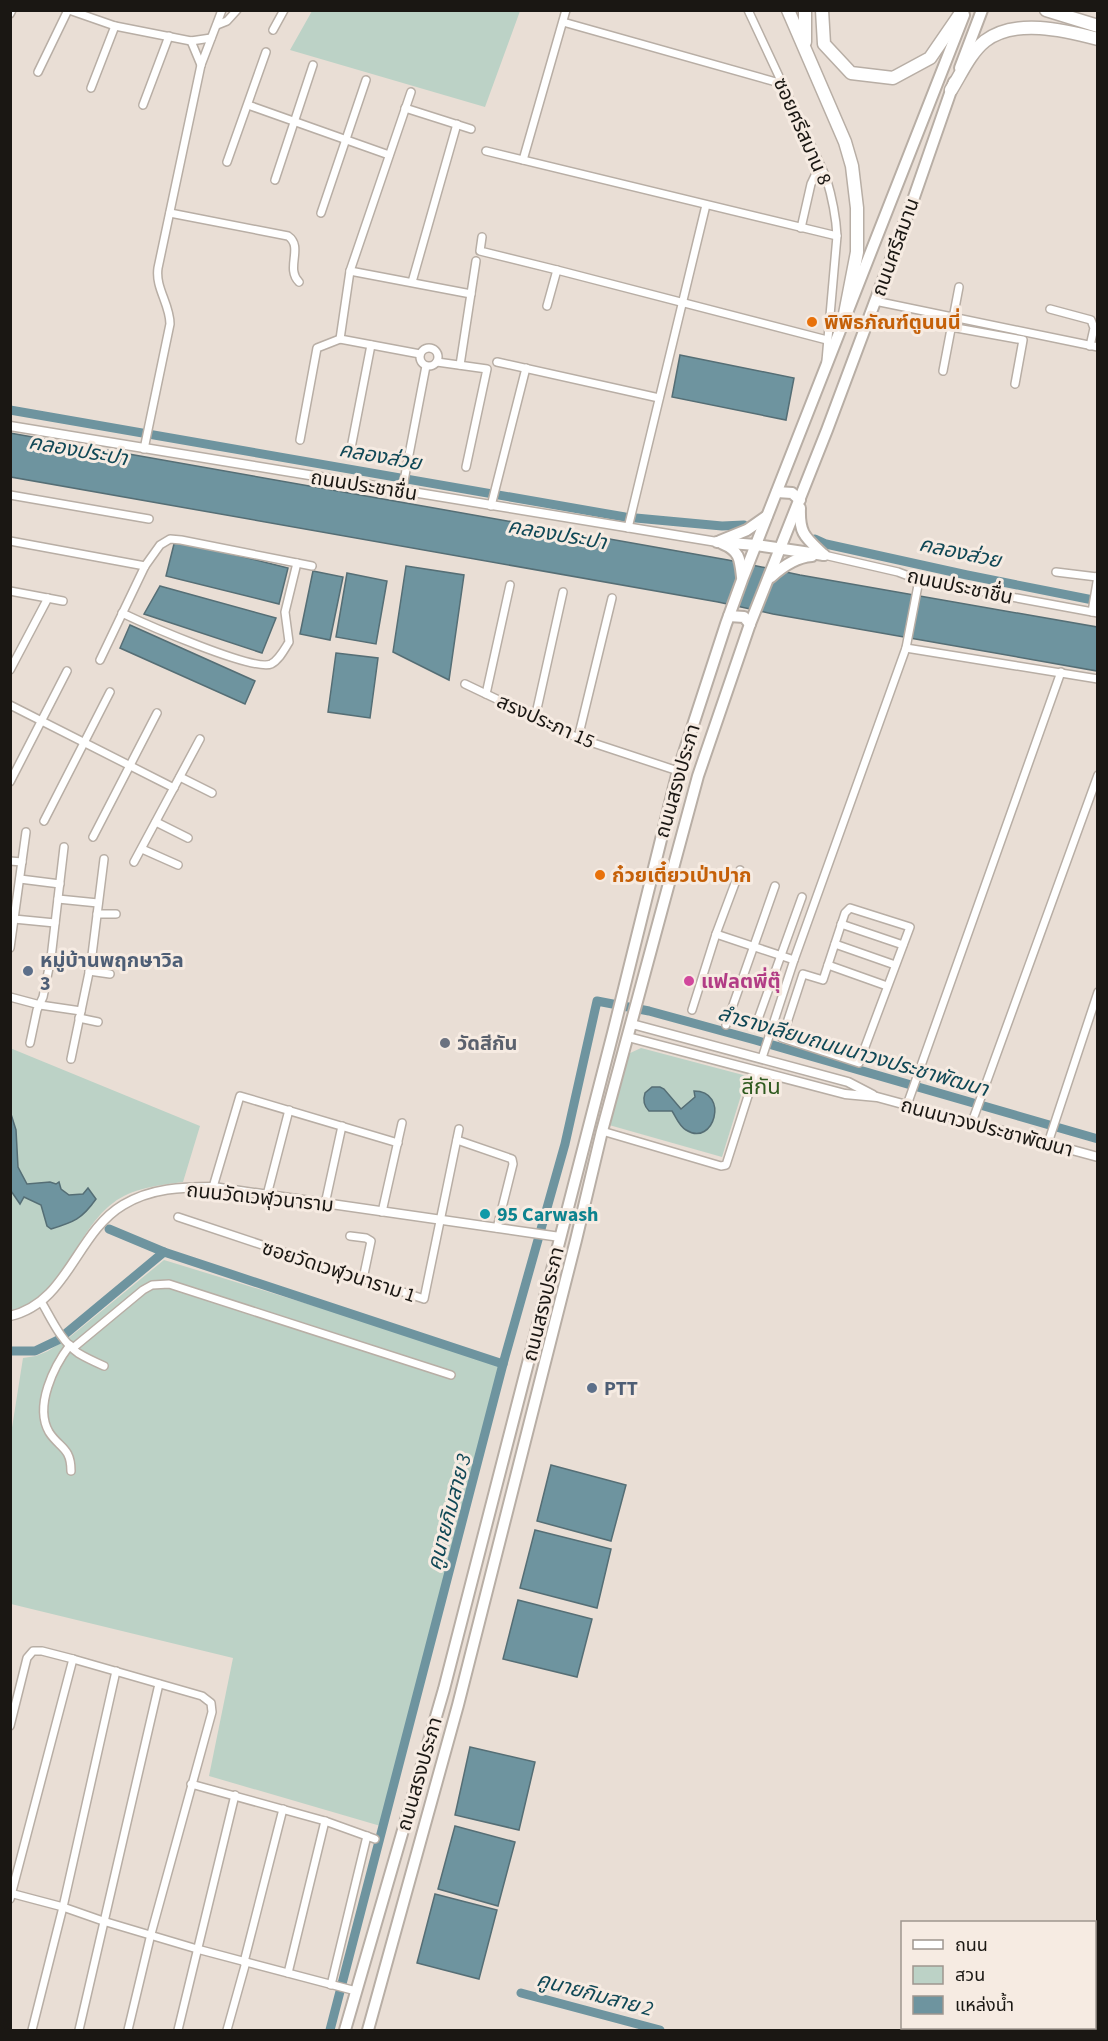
<svg xmlns="http://www.w3.org/2000/svg" width="1108" height="2041" font-family="'Source Sans 3','Noto Sans Thai',sans-serif">
  <style>
    .green { fill: #bcd2c6 }
    .water { fill: #6e949f; stroke: #556e75; stroke-width: 1.5 }
    .lines { fill: none; stroke-linecap: round; stroke-linejoin: round }
    .canal { stroke: #6e949f; stroke-width: 9 }
    .minor-casing { stroke: #b8aea5; stroke-width: 10 }
    .tertiary-casing { stroke: #b8aea5; stroke-width: 11 }
    .secondary-casing { stroke: #b8aea5; stroke-width: 14 }
    .motorway-casing { stroke: #b8aea5; stroke-width: 15 }
    .minor { stroke: #fff; stroke-width: 7 }
    .tertiary { stroke: #fff; stroke-width: 8 }
    .secondary { stroke: #fff; stroke-width: 10 }
    .motorway { stroke: #fff; stroke-width: 12 }
    .food-dot { fill: #e8710a; stroke: #f6ebe2; stroke-width: 2 }
    .service-dot { fill: #5c6f8a; stroke: #f6ebe2; stroke-width: 2 }
    .hotel-dot { fill: #d1479c; stroke: #f6ebe2; stroke-width: 2 }
    .worship-dot { fill: #6b7280; stroke: #f6ebe2; stroke-width: 2 }
    .culture-dot { fill: #0f9aa8; stroke: #f6ebe2; stroke-width: 2 }
    .labels { text-anchor: middle; stroke-width: 6; stroke-linejoin: round; paint-order: stroke }
    .street-label { font-size: 20px; fill: #1a1713; stroke: #f6ebe2 }
    .food-label { font-size: 20px; font-weight: bold; fill: #c56008; stroke: #f6ebe2; text-anchor: start }
    .service-label { font-size: 20px; font-weight: bold; fill: #4e5e75; stroke: #f6ebe2; text-anchor: start }
    .hotel-label { font-size: 20px; font-weight: bold; fill: #b23c85; stroke: #f6ebe2; text-anchor: start }
    .worship-label { font-size: 20px; font-weight: bold; fill: #5b616d; stroke: #f6ebe2; text-anchor: start }
    .culture-label { font-size: 20px; font-weight: bold; fill: #0d838f; stroke: #f6ebe2; text-anchor: start }
    .water-label { font-size: 21px; font-style: italic; fill: #104856; stroke: #f6ebe2 }
    .quarter-label { font-size: 22px; fill: #2f5a1f; stroke: #f6ebe2 }
  </style>
  <rect width="100%" height="100%" fill="#e9ded5"/>
  <!-- green -->
  <g class="green">
    <polygon points="312,11 312,10 520,11 485,107 290,50"/>
    <path d="M10,1048L200,1126L183,1182C160,1185 132,1188 113,1203C78,1229 62,1292 24,1308C20,1310 15,1310 11,1310Z"/>
    <polygon points="641,1048 747,1076 722,1157 609,1125 628,1054"/>
    <polygon points="164,1260 503,1364 384,1827 209,1776 233,1658 11,1604 11,1434 23,1358 36,1356 48,1351 71,1336"/>
  </g>
  <!-- water -->
  <g class="water">
    <polygon points="680,355 794,378 786,420 672,397"/>
    <polygon points="10,433 728,560 800,575 1097,627 1097,671 773,614 718,602 11,477"/>
    <polygon points="175,540 288,568 279,604 166,576"/>
    <polygon points="406,566 464,575 449,680 393,652"/>
    <polygon points="313,571 343,577 330,640 300,634"/>
    <polygon points="347,573 387,581 376,644 336,637"/>
    <polygon points="160,586 276,618 262,653 144,614"/>
    <polygon points="130,625 255,681 245,704 120,648"/>
    <polygon points="336,653 378,658 370,718 328,712"/>
    <path d="M652,1087H660L664,1089L681,1109L695,1097L694,1091C730,1091 714,1148 686,1130C679,1126 676,1117 672,1111H649C644,1106 643,1099 645,1093Z"/>
    <path d="M10,1111L16,1130L18,1167L27,1184L50,1182L56,1184L59,1182L61,1189L69,1195L83,1194L88,1188L96,1199C82,1219 74,1222 51,1229L47,1226L41,1205L24,1197L20,1204L11,1191Z"/>
    <polygon points="551,1465 626,1485 611,1541 537,1521"/>
    <polygon points="535,1530 611,1549 597,1608 520,1588"/>
    <polygon points="518,1600 592,1619 577,1677 503,1659"/>
    <polygon points="470,1747 535,1762 519,1830 455,1815"/>
    <polygon points="455,1826 515,1842 498,1906 438,1889"/>
    <polygon points="435,1894 497,1910 479,1979 417,1963"/>
  </g>
  <g class="lines">
    <!-- canal -->
    <g class="canal">
      <polyline points="10,410 625,517 722,526 744,525"/>
      <polyline points="815,539 826,544 967,575 1098,601"/>
      <polyline points="109,1229 164,1252"/>
      <polyline points="10,1351 35,1351 58,1340 164,1252 503,1364"/>
      <polyline points="521,1993 660,2030"/>
      <polyline points="330,2030 503,1364 565,1144 597,1001 649,1011 755,1040 1098,1139"/>
    </g>
    <defs>
      <g id="minor">
        <polyline points="69,10 115,26 191,41 211,38"/>
        <path d="M748,10L826,177C832,197 836,216 837,236L826,361"/>
        <polyline points="10,14 12,10"/>
        <polyline points="563,22 783,84"/>
        <polyline points="217,25 227,21 237,10"/>
        <polyline points="273,30 284,10"/>
        <polyline points="191,41 201,65"/>
        <polyline points="38,72 68,10"/>
        <polyline points="91,88 115,26"/>
        <polyline points="143,105 169,36"/>
        <polyline points="248,105 389,155"/>
        <polyline points="405,108 471,129"/>
        <polyline points="486,151 837,236"/>
        <polyline points="523,160 566,10"/>
        <polyline points="227,162 266,52"/>
        <polyline points="275,180 313,65"/>
        <path d="M170,213L288,236C304,247 285,268 299,282"/>
        <polyline points="321,213 366,80"/>
        <polyline points="801,228 811,184 820,165"/>
        <polyline points="482,237 480,251 557,270"/>
        <polyline points="350,271 471,294"/>
        <polyline points="412,282 457,124"/>
        <polyline points="875,301 1098,347"/>
        <polyline points="547,306 557,270 827,340"/>
        <polyline points="1050,309 1091,320 1094,328 1090,346"/>
        <polyline points="951,327 1023,340 1015,384"/>
        <polyline points="340,339 350,271 411,92"/>
        <circle cx="429" cy="357" r="9"/>
        <polyline points="437,362 487,369 466,467"/>
        <polyline points="497,362 659,398"/>
        <polyline points="460,365 476,261"/>
        <polyline points="943,371 959,287"/>
        <polyline points="300,440 317,348 340,339 420,354"/>
        <polyline points="351,448 371,345"/>
        <path d="M144,449L170,324C170,304 155,288 158,268L201,65L222,10"/>
        <polyline points="402,491 426,366"/>
        <polyline points="10,495 149,519"/>
        <polyline points="491,506 526,368"/>
        <polyline points="628,528 706,205"/>
        <polyline points="10,541 145,566"/>
        <polyline points="824,555 898,572 919,580 1098,613"/>
        <polyline points="1056,572 1097,577"/>
        <polyline points="510,585 486,694 578,738 678,771"/>
        <polyline points="10,591 63,601"/>
        <polyline points="1092,612 1098,576"/>
        <path d="M122,613C143,623 254,672 271,664C279,660 284,650 289,642L285,612L297,563"/>
        <polyline points="906,648 1098,679"/>
        <polyline points="100,660 145,566 160,545 170,539 181,540 312,566"/>
        <polyline points="10,670 48,598"/>
        <polyline points="465,684 486,694"/>
        <polyline points="10,705 174,788"/>
        <polyline points="535,718 563,592"/>
        <polyline points="578,738 612,598"/>
        <polyline points="180,777 212,793"/>
        <polyline points="10,782 67,671"/>
        <polyline points="44,821 110,692"/>
        <polyline points="156,822 188,838"/>
        <polyline points="93,837 157,713"/>
        <polyline points="142,849 178,865"/>
        <polyline points="10,861 22,862"/>
        <polyline points="134,862 200,739"/>
        <polyline points="20,879 60,884"/>
        <polyline points="58,899 98,903"/>
        <polygon points="850,908 910,927 859,1063 782,1038 803,974 823,980 845,913"/>
        <polyline points="97,914 116,914"/>
        <polyline points="14,919 55,923"/>
        <polyline points="841,924 903,945"/>
        <polyline points="716,934 740,870"/>
        <polyline points="835,944 895,965"/>
        <polyline points="10,948 26,832"/>
        <polyline points="51,958 91,963"/>
        <polyline points="828,965 887,986"/>
        <polyline points="89,971 110,974"/>
        <polyline points="10,997 40,1005 81,1011"/>
        <polyline points="692,1010 716,934 794,960"/>
        <polyline points="729,1017 754,1024 757,1022 802,897"/>
        <polyline points="79,1018 98,1022"/>
        <polyline points="726,1025 775,886"/>
        <polyline points="30,1043 37,1010 43,997 51,958 64,847"/>
        <polyline points="762,1058 794,960 906,648 919,580"/>
        <polyline points="71,1059 91,963 104,859"/>
        <polyline points="907,1105 1061,672"/>
        <polyline points="972,1122 1098,775"/>
        <polyline points="602,1131 721,1166 726,1165 756,1071"/>
        <polyline points="457,1140 512,1159 513,1164 497,1228"/>
        <polyline points="1048,1143 1098,992"/>
        <polyline points="213,1187 240,1096 398,1143"/>
        <polyline points="267,1195 289,1110"/>
        <polyline points="325,1204 342,1126"/>
        <polyline points="382,1212 402,1123"/>
        <polyline points="178,1217 424,1299 459,1129"/>
        <polyline points="350,1236 366,1238 371,1241 363,1279"/>
        <path d="M42,1303C52,1320 61,1341 78,1353C86,1358 95,1362 104,1366"/>
        <path d="M70,1345C54,1366 34,1406 49,1432C59,1448 71,1447 71,1471"/>
        <polyline points="73,1348 143,1290 152,1285 169,1284 451,1375"/>
        <polyline points="10,1726 27,1658 33,1651 42,1651 73,1659 202,1696 211,1703 212,1712 151,1934 128,2030"/>
        <polyline points="191,1784 325,1821 375,1839"/>
        <polyline points="10,1893 63,1907 103,1921 197,1949 356,1991"/>
        <polyline points="10,1899 73,1659"/>
        <polyline points="244,1962 283,1809"/>
        <polyline points="288,1973 325,1821"/>
        <polyline points="331,1985 367,1836"/>
        <polyline points="32,2030 63,1907 116,1671"/>
        <polyline points="79,2030 159,1684"/>
        <polyline points="178,2030 235,1795"/>
        <polyline points="227,2030 246,1962"/>
      </g>
      <g id="tertiary">
        <polyline points="10,426 717,542"/>
        <polyline points="632,1024 848,1082 873,1095"/>
        <polyline points="628,1037 845,1094 877,1097 1098,1157"/>
        <path d="M10,1316C68,1303 76,1233 123,1205C151,1188 182,1187 213,1187L560,1237"/>
      </g>
      <g id="secondary">
        <polyline points="960,68 982,10"/>
        <polyline points="777,492 792,493 800,500"/>
        <path d="M800,508C799,534 805,537 824,555"/>
        <polyline points="720,541 747,530 767,516"/>
        <polyline points="717,542 756,545 824,555"/>
        <path d="M723,544C740,551 740,560 742,577"/>
        <path d="M771,577C783,566 796,557 812,556"/>
        <polyline points="729,616 744,617 750,624"/>
        <polyline points="345,2030 444,1689 613,1033 678,771 726,624 742,580 964,15"/>
        <polyline points="368,2030 458,1705 576,1240 602,1131 698,776 750,624 827,430 913,200 954,82"/>
      </g>
      <g id="motorway">
        <polyline points="788,10 845,142 852,166 857,208 857,252 845,314"/>
        <polyline points="805,10 805,42"/>
        <polyline points="822,10 824,44 851,73 893,78 930,58 963,10"/>
        <polyline points="1046,10 1098,26"/>
        <path d="M951,90C961,74 970,53 985,41C1015,18 1064,30 1098,39"/>
      </g>
    </defs>
    <!-- minor casing -->
    <use href="#minor" class="minor-casing"/>
    <!-- tertiary casing -->
    <use href="#tertiary" class="tertiary-casing"/>
    <!-- secondary casing -->
    <use href="#secondary" class="secondary-casing"/>
    <!-- motorway casing -->
    <use href="#motorway" class="motorway-casing"/>
    <!-- minor -->
    <use href="#minor" class="minor"/>
    <!-- tertiary -->
    <use href="#tertiary" class="tertiary"/>
    <!-- secondary -->
    <use href="#secondary" class="secondary"/>
    <!-- motorway -->
    <use href="#motorway" class="motorway"/>
  </g>
  <!-- markers -->
  <g class="food-dot">
    <circle cx="812" cy="322" r="6"/>
    <circle cx="600" cy="875" r="6"/>
  </g>
  <g class="service-dot">
    <circle cx="28" cy="971" r="6"/>
    <circle cx="592" cy="1388" r="6"/>
  </g>
  <circle class="hotel-dot" cx="689" cy="981" r="6"/>
  <circle class="worship-dot" cx="445" cy="1043" r="6"/>
  <circle class="culture-dot" cx="485" cy="1214" r="6"/>
  <g class="labels">
    <!-- street labels -->
    <g class="street-label">
      <text transform="translate(803 131) rotate(66)" y="7">ซอยศรีสมาน 8</text>
      <text transform="translate(895 247) rotate(-70)" y="7">ถนนศรีสมาน</text>
      <text transform="translate(364 485) rotate(9)" y="7">ถนนประชาชื่น</text>
      <text transform="translate(960 586) rotate(12)" y="7">ถนนประชาชื่น</text>
      <text transform="translate(546 721) rotate(24)" y="7">สรงประภา 15</text>
      <text transform="translate(677 781) rotate(-74)" y="7">ถนนสรงประภา</text>
      <text transform="translate(987 1127) rotate(15)" y="7">ถนนนาวงประชาพัฒนา</text>
      <text transform="translate(260 1197) rotate(6)" y="7">ถนนวัดเวฬุวนาราม</text>
      <text transform="translate(339 1271) rotate(18)" y="7">ซอยวัดเวฬุวนาราม 1</text>
      <text transform="translate(543 1304) rotate(-76)" y="7">ถนนสรงประภา</text>
      <text transform="translate(419 1774) rotate(-74)" y="7">ถนนสรงประภา</text>
    </g>
    <!-- food labels -->
    <g class="food-label">
      <text x="824" y="329">พิพิธภัณฑ์ตูนนนี่</text>
      <text x="612" y="882">ก๋วยเตี๋ยวเป่าปาก</text>
    </g>
    <!-- service labels -->
    <g class="service-label">
      <text x="40" y="967">หมู่บ้านพฤกษาวิล<tspan x="40" dy="23">3</tspan></text>
      <text x="604" y="1395">PTT</text>
    </g>
    <!-- hotel labels -->
    <g class="hotel-label">
      <text x="701" y="988">แฟลตพี่ตุ๊</text>
    </g>
    <!-- worship labels -->
    <g class="worship-label">
      <text x="457" y="1050">วัดสีกัน</text>
    </g>
    <!-- culture labels -->
    <g class="culture-label">
      <text x="497" y="1221">95 Carwash</text>
    </g>
    <!-- water labels -->
    <g class="water-label">
      <text transform="translate(78 450) rotate(10)" y="7">คลองประปา</text>
      <text transform="translate(380 456) rotate(10)" y="7">คลองส่วย</text>
      <text transform="translate(557 534) rotate(10)" y="7">คลองประปา</text>
      <text transform="translate(960 552) rotate(12)" y="7">คลองส่วย</text>
      <text transform="translate(853 1051) rotate(16)" y="7">ลำรางเลียบถนนนาวงประชาพัฒนา</text>
      <text transform="translate(449 1512) rotate(-75)" y="7">คูนายกิมสาย 3</text>
      <text transform="translate(595 1994) rotate(15)" y="7">คูนายกิมสาย 2</text>
    </g>
    <!-- quarter labels -->
    <g class="quarter-label">
      <text x="761" y="1094">สีกัน</text>
    </g>
  </g>
  <!-- border -->
  <rect width="1108" height="2041" fill="none" stroke="#1a1713" stroke-width="24"/>
  <!-- legend -->
  <rect x="901" y="1921" width="195" height="108" fill="#f6ebe2" stroke="#9e968f" stroke-width="1.5"/>
  <rect x="913" y="1940" width="30" height="9" fill="#ffffff" stroke="#9e968f" stroke-width="1.5"/>
  <text x="955" y="1951" font-size="18" fill="#1a1713">ถนน</text>
  <rect x="913" y="1966" width="30" height="18" fill="#bcd2c6" stroke="#9e968f" stroke-width="1.5"/>
  <text x="955" y="1981" font-size="18" fill="#1a1713">สวน</text>
  <rect x="913" y="1996" width="30" height="18" fill="#6e949f" stroke="#9e968f" stroke-width="1.5"/>
  <text x="955" y="2011" font-size="18" fill="#1a1713">แหล่งน้ำ</text>
</svg>
